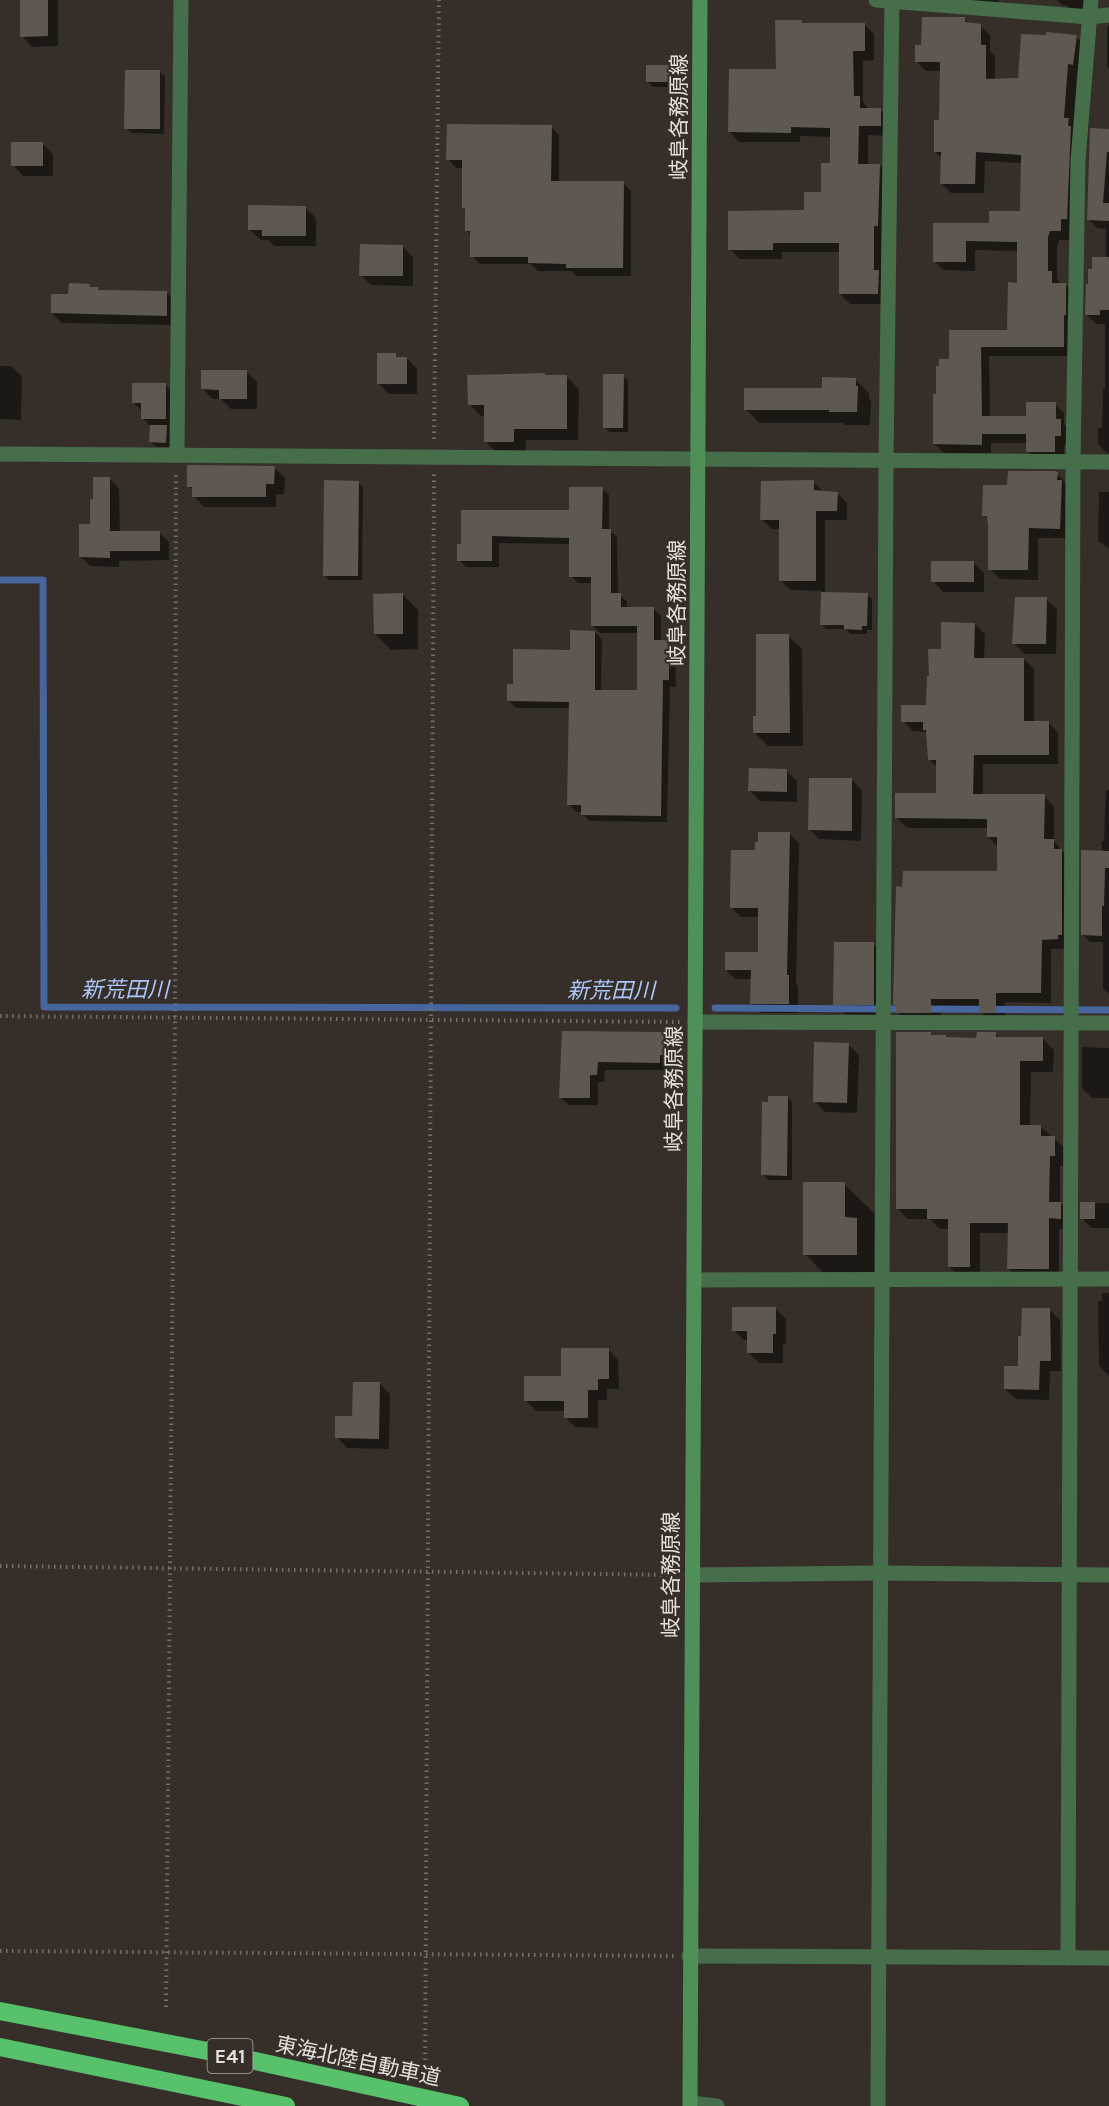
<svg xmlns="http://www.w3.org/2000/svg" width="1109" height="2106" font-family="Karla,'Noto Sans JP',sans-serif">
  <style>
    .shadow { fill: #0007 }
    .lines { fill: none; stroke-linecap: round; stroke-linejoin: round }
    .stream { stroke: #46669d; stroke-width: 7 }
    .building { fill: #5f5851 }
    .path { stroke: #756f6a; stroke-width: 4; stroke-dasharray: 1.5 4.5; stroke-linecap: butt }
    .street { stroke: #466e4b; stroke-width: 15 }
    .secondary { stroke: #4f9059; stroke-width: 15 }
    .highway { stroke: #57c16b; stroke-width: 18 }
    .labels { text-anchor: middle; stroke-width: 4.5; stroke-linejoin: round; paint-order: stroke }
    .shield { fill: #362f29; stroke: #b0aaa6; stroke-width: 1.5 }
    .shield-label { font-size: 20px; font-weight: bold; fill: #e4dfdb }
    .street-label { font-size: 21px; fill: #e4dfdb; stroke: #362f29 }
    .water-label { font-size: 22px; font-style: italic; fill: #abc7f9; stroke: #362f29 }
  </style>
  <rect width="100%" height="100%" fill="#362f29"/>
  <!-- shadow -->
  <g class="shadow">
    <polygon points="21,0 58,0 58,46 32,47 22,36"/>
    <polygon points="958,0 999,0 999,2 991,2 991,8"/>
    <polygon points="1057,0 1092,0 1090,13 1074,13 1066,5 1062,5"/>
    <polygon points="964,19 970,24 980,26 990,35 990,51 995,56 995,80 1019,79 1076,37 1086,46 1082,74 1077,73 1070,240 1059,240 1057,247 1057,278 1061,285 1066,285 1075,294 1073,356 989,356 990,417 1028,417 1055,404 1064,413 1064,424 1070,430 1070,445 1064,445 1064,461 1037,461 1027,451 1027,443 991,443 991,453 944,453 934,444 937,396 950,361 1008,332 1018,284 1019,251 975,250 975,271 944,270 934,261 991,225 1021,213 1022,163 985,161 984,193 951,193 941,183 942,158 935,152 940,122 941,71 926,71 916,61 922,46"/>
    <polygon points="801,21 805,24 864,24 874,34 874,60 863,61 863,101 869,110 880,110 890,120 890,136 868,135 868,165 879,165 890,175 888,304 850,304 840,294 840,252 782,252 782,259 740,259 730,249 806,212 822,193 831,165 831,137 800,136 800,142 739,142 729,131 777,71"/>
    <polygon points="1107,26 1109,26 1109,69 1107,67"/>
    <polygon points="669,66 674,71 674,87 653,87 648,82"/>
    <polygon points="160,72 165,76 164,134 131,133 126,128"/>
    <polygon points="551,127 559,135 559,183 623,183 631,191 631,276 576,276 571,271 538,271 531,264 480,264 472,256 472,236 467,231 467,211 463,207 463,168 456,168 448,159"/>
    <polygon points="1109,130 1109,453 1107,453 1098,444 1098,428 1102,428 1103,389 1105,389 1105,324 1096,324 1087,315 1094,271 1106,259 1106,229 1097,228 1088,219"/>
    <polygon points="42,143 53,154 53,176 23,176 13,165"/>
    <polygon points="305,207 316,218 316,246 274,246 269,240 261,240 250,230"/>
    <polygon points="403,247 413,257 413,286 371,285 361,275"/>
    <polygon points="89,285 100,292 166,292 176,302 176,325 62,323 52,313 70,296"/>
    <polygon points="395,355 399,358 407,358 417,369 417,394 389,394 378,383"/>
    <polygon points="0,366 11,366 22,376 21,420 0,419"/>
    <polygon points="247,372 257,382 257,409 231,409 221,399 213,399 203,389"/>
    <polygon points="545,374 547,377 567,377 579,389 578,440 526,440 525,453 497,453 485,441 486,416 481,416 469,404"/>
    <polygon points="623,376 628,381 628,432 610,432 605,428"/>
    <polygon points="855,379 869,393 869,398 871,401 870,425 844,425 842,423 759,423 746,409 824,390"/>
    <polygon points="165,384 175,395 176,429 169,429 171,431 171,447 156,447 151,442 151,427 143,418 143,412 134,403"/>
    <polygon points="274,467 285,478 284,494 276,494 276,507 204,507 194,496 194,491 189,486"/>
    <polygon points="1057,474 1067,484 1070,538 1038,538 1038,580 1000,579 990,569 989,520 984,515 1009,486"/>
    <polygon points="109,478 119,488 120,533 159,533 169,542 169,560 119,561 119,567 90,566 80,556 91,525 95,500"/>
    <polygon points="813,482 824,492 837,493 847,503 847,520 825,520 825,594 867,594 872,599 872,630 867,630 867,634 850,634 846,629 826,629 821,624 822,591 791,590 780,580 781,529 772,529 761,519"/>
    <polygon points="359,483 363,487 362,580 329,580 325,575"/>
    <polygon points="602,488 609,495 609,530 617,537 618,595 620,595 627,602 627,608 654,609 661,616 661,641 668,641 675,649 676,687 670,687 667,822 590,821 582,814 582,812 576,812 569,804 570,708 516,708 509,701 514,686 572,651 595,632 602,639 601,691 639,692 638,633 600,633 593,626 593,583 578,583 571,576 571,544 499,543 499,567 466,567 459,560 463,545 463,512 570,512"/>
    <polygon points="1099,492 1109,492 1109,549 1098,541"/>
    <polygon points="974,563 984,573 984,592 943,592 933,581"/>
    <polygon points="402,594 418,610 418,649 391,650 375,634"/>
    <polygon points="1046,599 1057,609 1056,654 1024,654 1014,643"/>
    <polygon points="975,624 985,634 984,659 1024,659 1034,669 1034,722 1048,722 1058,733 1058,764 983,764 983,795 1044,796 1054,806 1054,841 1071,861 1068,949 1051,949 1051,1003 1005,1002 1005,1022 991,1022 981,1012 981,1009 941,1009 941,1022 907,1022 897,1012 897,1007 895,1004 998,872 998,847 988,837 988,828 907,828 897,818 938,795 937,767 929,759 928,732 913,731 903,721 927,706 942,651"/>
    <polygon points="788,636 802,649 803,746 768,746 754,732 757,717"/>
    <polygon points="786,771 797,781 797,802 760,801 749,790"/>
    <polygon points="852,780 862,790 861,841 819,839 809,829"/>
    <polygon points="1106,790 1109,790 1109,994 1103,988 1103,942 1090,942 1083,935 1102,852 1102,841 1104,841"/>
    <polygon points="789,833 799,843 796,984 798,986 798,1013 761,1013 752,1003 752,979 735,979 726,970 759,953 760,917 741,917 732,908 756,852"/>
    <polygon points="873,944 884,954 884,1015 845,1014 835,1004"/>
    <polygon points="563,1033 665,1034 673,1041 673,1062 667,1062 667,1070 605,1070 604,1082 598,1082 598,1105 569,1105 561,1098"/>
    <polygon points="931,1034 933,1036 947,1039 977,1039 995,1034 1000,1038 1043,1039 1054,1050 1053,1072 1031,1072 1030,1127 1041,1127 1065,1148 1065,1166 1060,1166 1060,1203 1071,1214 1071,1229 1059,1229 1059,1280 1020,1280 1009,1269 1009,1233 980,1233 980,1277 960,1277 949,1267 950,1229 940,1229 930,1219 908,1219 897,1208"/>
    <polygon points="848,1044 859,1055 857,1113 825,1112 815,1101"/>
    <polygon points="1082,1047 1109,1048 1109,1098 1092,1098 1082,1088"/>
    <polygon points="788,1098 792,1102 792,1180 768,1180 763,1175"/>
    <polygon points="844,1184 875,1214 887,1285 835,1285 805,1254"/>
    <polygon points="1082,1203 1109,1203 1109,1228 1091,1228 1082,1218"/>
    <polygon points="1102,1293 1109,1293 1109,1376 1099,1366 1098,1301 1102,1301"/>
    <polygon points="776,1309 786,1319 786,1344 783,1344 783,1363 759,1363 748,1352 749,1340 744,1340 733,1330"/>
    <polygon points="1050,1310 1060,1320 1061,1371 1050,1371 1049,1400 1016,1399 1005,1389 1020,1367"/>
    <polygon points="608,1349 618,1360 619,1389 607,1389 607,1400 598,1400 598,1428 575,1427 565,1417 565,1411 536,1411 526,1401"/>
    <polygon points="380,1384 390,1394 389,1449 347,1448 337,1437"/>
  </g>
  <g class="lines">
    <!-- stream -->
    <g class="stream">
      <polyline points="0,580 43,580 44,1007 676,1008"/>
      <polyline points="715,1008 902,1009"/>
      <polyline points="923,1009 1109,1010"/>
    </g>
  </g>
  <!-- building -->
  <g class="building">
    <polygon points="20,0 48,0 48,36 20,37"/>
    <polygon points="922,17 965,17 965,22 981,24 981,45 986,45 986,79 1018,78 1021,34 1046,35 1046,32 1077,35 1073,65 1068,64 1064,118 1069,118 1068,126 1071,126 1067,219 1061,219 1061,231 1050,231 1048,237 1048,271 1052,271 1052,283 1066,283 1066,315 1064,315 1064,347 981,347 982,416 1026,416 1026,402 1056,402 1056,419 1061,419 1061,436 1055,436 1055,452 1026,452 1026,434 982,434 982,445 933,444 933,394 936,394 936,366 939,366 939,359 949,359 949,330 1007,330 1008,282 1017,283 1017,242 966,241 966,262 933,262 933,223 989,223 989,211 1020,211 1021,155 976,152 975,184 940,184 941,152 934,152 934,120 939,120 940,62 915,62 915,45 921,45"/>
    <polygon points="775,20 802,20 802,23 865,23 865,51 853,51 854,96 860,96 860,108 881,108 881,126 859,126 858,164 880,164 878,226 874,226 874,270 879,270 878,294 839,294 839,243 773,243 773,250 728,250 728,211 804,210 804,192 821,192 821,163 830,163 830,128 791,127 791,133 728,132 729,69 776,69"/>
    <rect x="646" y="65" width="24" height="17"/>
    <polygon points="125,70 160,70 160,129 124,129"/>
    <polygon points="447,124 552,125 551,181 624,181 623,268 566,268 566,264 528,263 528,257 470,257 470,231 465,231 465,208 462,208 462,160 446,160"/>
    <polygon points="1090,128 1109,129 1109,152 1107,152 1103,203 1109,203 1109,221 1087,220"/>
    <rect x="11" y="142" width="32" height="24"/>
    <polygon points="248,205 306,206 306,236 262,236 262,230 248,230"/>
    <polygon points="360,244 403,245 403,276 359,276"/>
    <polygon points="1092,257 1109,257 1109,310 1100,310 1100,315 1085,315 1086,284 1088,284 1088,269 1092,269"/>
    <polygon points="69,283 90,284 90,287 98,287 98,290 167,291 167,316 51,313 51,294 68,294"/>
    <polygon points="377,353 396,353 396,357 407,357 407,384 377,384"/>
    <polygon points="201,370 247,370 247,399 219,399 219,390 201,389"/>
    <polygon points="545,373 545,375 567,375 567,429 514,429 514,442 484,442 484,405 468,405 467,375"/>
    <polygon points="603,374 624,374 623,428 603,428"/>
    <polygon points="822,377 856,378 856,386 858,386 857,412 829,412 829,410 744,410 744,388 822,388"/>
    <polygon points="132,383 166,383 166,419 141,419 141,403 132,403"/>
    <polygon points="150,425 167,425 166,443 149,442"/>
    <polygon points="187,465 275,466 274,484 266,484 266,497 192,497 192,487 187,487"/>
    <polygon points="1008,471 1055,471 1058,472 1057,480 1062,480 1060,529 1029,528 1028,570 988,570 988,526 987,516 982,516 983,485 1007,485"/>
    <polygon points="93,477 110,477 110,531 160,531 160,551 110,551 110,558 79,557 79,524 90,524 90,499 93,499"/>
    <polygon points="324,480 359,481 358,576 323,576"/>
    <polygon points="814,480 814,490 838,492 837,511 816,511 816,581 779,581 779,520 760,520 761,481"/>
    <polygon points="569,487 603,487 602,529 611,529 611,593 621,593 621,607 654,607 654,640 669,640 669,680 663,680 661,816 581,815 581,805 567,805 569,702 507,701 507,684 513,684 513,649 570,650 570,630 595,631 595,690 637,690 637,626 591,626 591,577 569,577 569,538 492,536 492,561 457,561 457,544 461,544 461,510 569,510"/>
    <rect x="931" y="561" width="43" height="21"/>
    <polygon points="821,592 868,593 867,626 862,626 862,630 844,629 844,625 820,625"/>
    <polygon points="403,593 403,634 374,634 373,594"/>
    <polygon points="1015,597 1047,597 1046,644 1012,644"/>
    <polygon points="941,622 975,623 974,658 1024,658 1024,721 1049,721 1049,755 974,755 973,794 1045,794 1044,839 1054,839 1054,849 1062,849 1062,935 1058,935 1058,939 1042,940 1041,993 996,993 996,1013 979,1013 979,999 931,999 931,1013 896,1013 896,1005 893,1005 896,886 902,887 903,871 997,871 997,837 987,837 987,819 895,818 895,793 936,793 936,760 928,760 926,730 923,730 923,722 901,722 901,705 926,705 927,676 929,676 928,649 941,649"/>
    <polygon points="756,634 789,634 790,733 753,733 753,716 756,716"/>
    <polygon points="749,768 787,769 787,792 748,791"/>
    <polygon points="809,778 852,778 852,831 808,830"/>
    <polygon points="758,832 790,832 787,975 789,975 789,1004 750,1004 751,970 725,970 725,952 758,952 758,908 730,908 730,894 731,850 755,850 755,842 758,842"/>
    <polygon points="1081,850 1109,851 1109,868 1105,868 1104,906 1102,906 1102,936 1081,935"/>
    <polygon points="834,942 874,942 874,1005 833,1005"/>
    <polygon points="562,1031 666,1032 666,1055 660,1055 660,1063 598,1062 597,1075 590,1075 590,1098 559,1098"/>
    <polygon points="896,1032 931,1032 931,1035 946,1035 946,1037 976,1038 977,1032 996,1032 996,1037 1043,1037 1043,1061 1020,1061 1020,1125 1041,1125 1041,1136 1055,1136 1055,1156 1050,1156 1049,1202 1061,1202 1061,1219 1049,1218 1049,1269 1007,1269 1008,1223 970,1223 970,1267 948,1267 948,1219 927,1219 927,1209 896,1209"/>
    <polygon points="814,1042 849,1043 847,1103 813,1102"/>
    <polygon points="768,1096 788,1096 787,1176 761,1175 762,1102 768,1102"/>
    <polygon points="803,1182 845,1182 845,1217 857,1218 857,1255 803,1255"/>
    <rect x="1080" y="1202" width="15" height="17"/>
    <polygon points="732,1307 776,1307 776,1334 773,1334 773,1353 747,1353 747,1331 732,1331"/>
    <polygon points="1022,1308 1050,1308 1051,1361 1040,1361 1039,1390 1004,1389 1004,1366 1018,1366 1018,1336 1021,1336"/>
    <polygon points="561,1348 609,1348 609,1379 598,1379 598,1390 588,1390 588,1418 564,1418 564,1401 524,1401 524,1376 561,1376"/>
    <polygon points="353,1382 380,1382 379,1439 335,1438 335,1416 352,1416"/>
  </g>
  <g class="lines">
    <!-- path -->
    <g class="path">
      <polyline points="434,439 439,0"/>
      <polyline points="0,1016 680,1022"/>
      <polyline points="0,1566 676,1575"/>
      <polyline points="0,1951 674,1956"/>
      <polyline points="166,2007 175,1018 176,472"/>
      <polyline points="425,2072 434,474"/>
    </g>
    <!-- street -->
    <g class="street">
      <polyline points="876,0 1090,17 1109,15"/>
      <polyline points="0,454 1109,462"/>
      <polyline points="177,454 181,0"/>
      <polyline points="695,1022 1109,1023"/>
      <polyline points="694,1280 1109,1279"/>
      <polyline points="692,1575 879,1573 1109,1575"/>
      <polyline points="689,1956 1109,1958"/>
      <polyline points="1068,1958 1073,462 1078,160 1091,0"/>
      <polyline points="690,2103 717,2106"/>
      <polyline points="878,2106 886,460 892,0"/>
    </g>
    <!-- secondary -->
    <polyline class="secondary" points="690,2106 700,0"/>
    <!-- highway -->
    <g class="highway">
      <polyline points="0,2011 228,2055 460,2106"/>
      <polyline points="0,2047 286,2106"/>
    </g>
  </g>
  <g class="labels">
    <!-- shield labels -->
    <rect class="shield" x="207.5" y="2039" width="45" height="34" rx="4.5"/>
    <g class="shield-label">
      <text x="230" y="2063">E41</text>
    </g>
    <!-- street labels -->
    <g class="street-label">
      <text transform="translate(679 117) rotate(-90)" y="7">岐阜各務原線</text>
      <text transform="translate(677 603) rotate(-90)" y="7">岐阜各務原線</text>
      <text transform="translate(674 1089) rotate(-90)" y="7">岐阜各務原線</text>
      <text transform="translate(671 1575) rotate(-90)" y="7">岐阜各務原線</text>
      <text transform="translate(358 2061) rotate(12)" y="7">東海北陸自動車道</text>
    </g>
    <!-- water labels -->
    <g class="water-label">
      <text x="125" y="997">新荒田川</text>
      <text x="611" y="998">新荒田川</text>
    </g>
  </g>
</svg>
